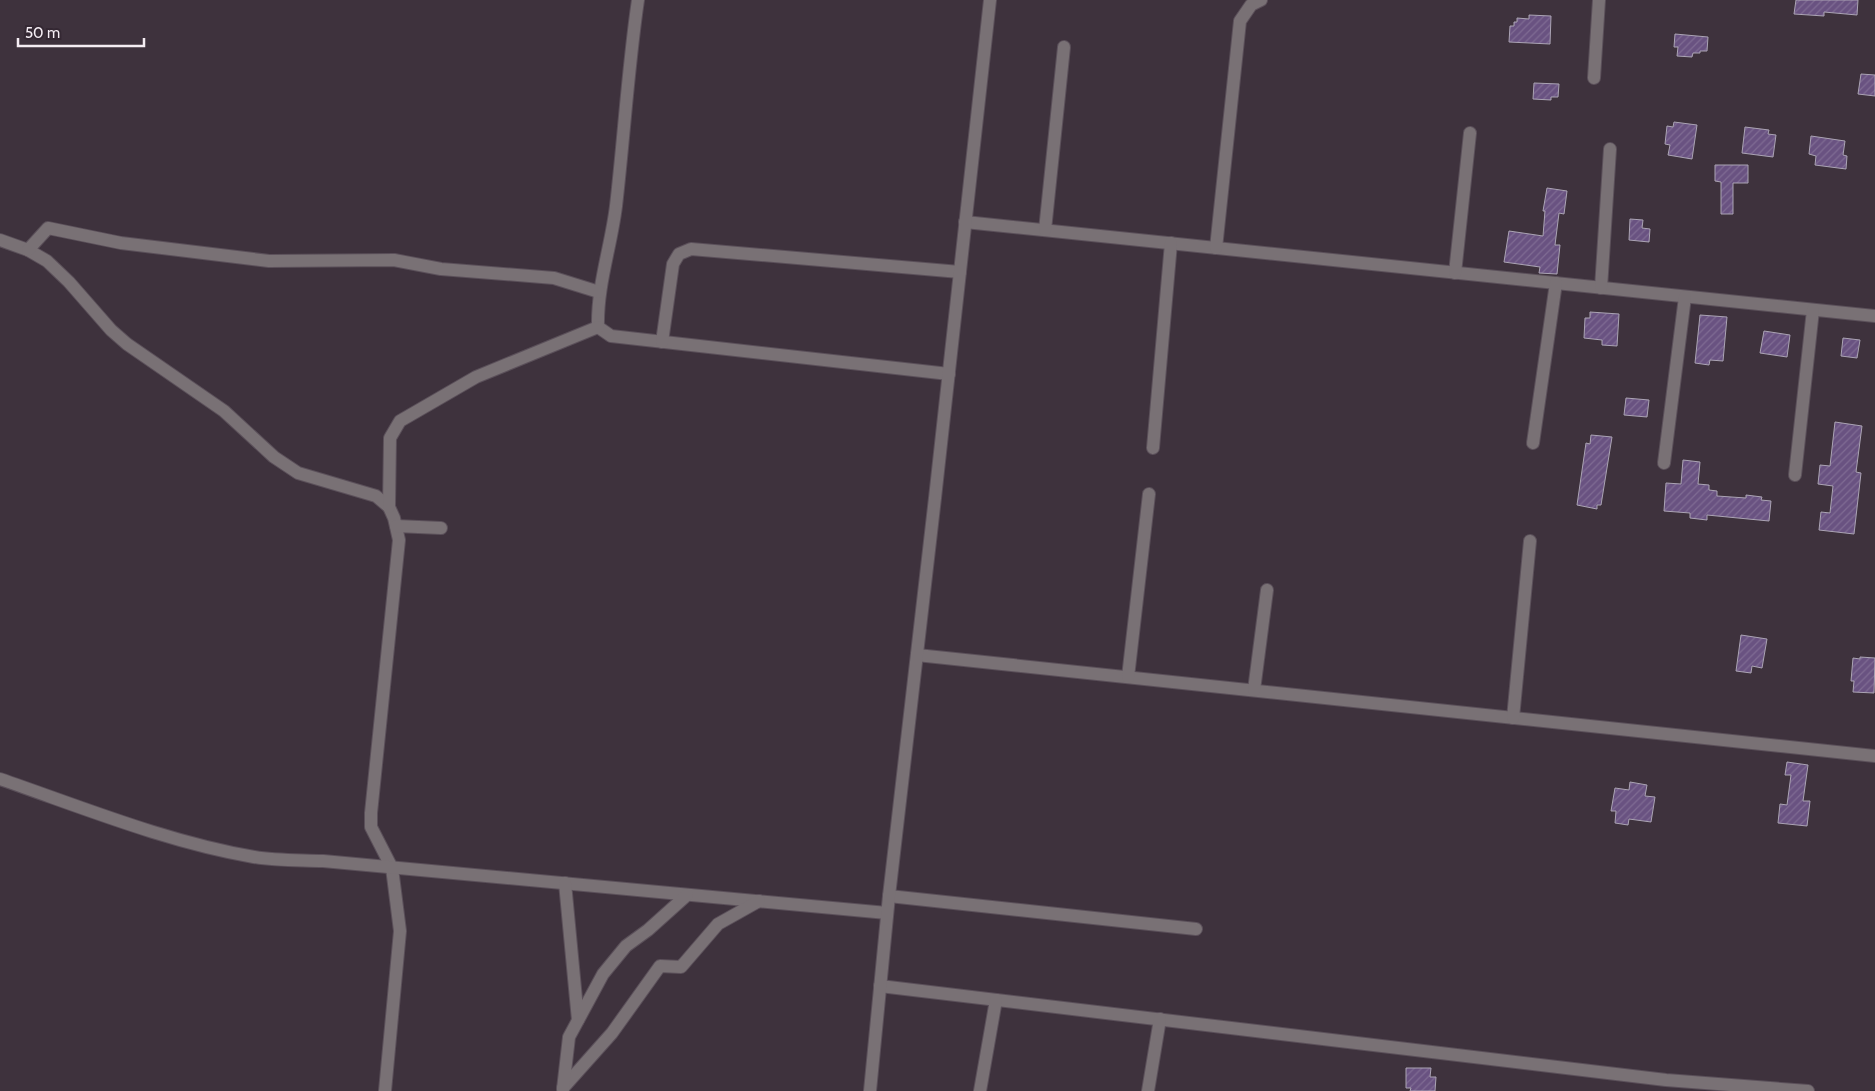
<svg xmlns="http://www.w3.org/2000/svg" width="1875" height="1091" font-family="Cabin,sans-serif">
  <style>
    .building { fill: url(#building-hatch); stroke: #aba4b4 }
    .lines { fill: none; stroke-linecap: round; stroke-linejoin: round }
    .minor-casing { stroke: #5b505a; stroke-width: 14 }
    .minor { stroke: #797175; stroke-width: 12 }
  </style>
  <defs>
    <pattern id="building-hatch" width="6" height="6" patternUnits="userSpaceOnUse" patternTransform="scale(1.25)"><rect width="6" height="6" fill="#695281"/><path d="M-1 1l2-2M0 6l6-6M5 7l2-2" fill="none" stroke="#7f6b93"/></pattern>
  </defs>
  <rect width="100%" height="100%" fill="#3e323d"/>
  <!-- building -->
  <g class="building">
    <polygon points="1796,0 1858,0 1857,15 1824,12 1824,16 1794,14"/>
    <polygon points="1529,15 1551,16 1550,44 1509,42 1510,26 1514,26 1514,22 1517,22 1517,18 1529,19"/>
    <polygon points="1675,34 1708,37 1707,51 1700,51 1700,53 1693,53 1692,57 1677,56 1678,47 1674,47"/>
    <polygon points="1861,74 1875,75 1875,96 1858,94"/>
    <polygon points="1534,83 1559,84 1558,97 1551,97 1551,100 1533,99"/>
    <polygon points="1674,122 1697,125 1692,159 1668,155 1670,145 1665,144 1667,126 1673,127"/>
    <polygon points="1745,127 1769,130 1768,134 1776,135 1773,157 1742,153"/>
    <polygon points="1811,136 1845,141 1843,155 1847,156 1846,169 1815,165 1816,156 1809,154"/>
    <polygon points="1715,165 1748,165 1748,183 1733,183 1733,214 1721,214 1721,182 1715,181"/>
    <polygon points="1547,188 1567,191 1564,214 1559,213 1555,245 1560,245 1557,274 1539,273 1540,267 1504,262 1509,231 1543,236 1545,211 1543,211"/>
    <polygon points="1630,219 1643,220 1642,228 1650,229 1649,242 1629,240"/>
    <polygon points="1590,312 1619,314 1617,346 1602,345 1602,340 1584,338 1585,318 1590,318"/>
    <polygon points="1700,315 1727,317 1723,361 1710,360 1709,365 1695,363"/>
    <polygon points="1764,331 1790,335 1787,357 1760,353"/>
    <polygon points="1843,338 1860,340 1857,358 1841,356"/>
    <polygon points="1626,398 1649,400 1647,417 1624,415"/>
    <polygon points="1835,422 1862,426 1856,472 1861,473 1854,534 1819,530 1821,512 1830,513 1833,486 1818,484 1820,465 1830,466"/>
    <polygon points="1591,435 1612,437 1601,505 1597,505 1597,509 1577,505 1586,443 1590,444"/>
    <polygon points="1683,460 1700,462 1698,484 1709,485 1709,490 1717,491 1717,496 1746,498 1746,495 1762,497 1761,500 1771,501 1769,521 1707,515 1707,520 1690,518 1690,513 1664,511 1666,483 1681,484"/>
    <polygon points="1741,635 1767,639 1762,668 1752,666 1751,673 1736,671"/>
    <polygon points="1860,657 1875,658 1874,693 1853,692 1854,681 1851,681 1853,658 1860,659"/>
    <polygon points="1787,762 1808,765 1803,801 1810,801 1807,826 1778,823 1780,804 1787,805 1791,775 1785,775"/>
    <polygon points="1630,782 1647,785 1645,796 1655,797 1651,822 1629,819 1628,825 1615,823 1616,811 1611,811 1615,788 1629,790"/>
    <polygon points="1406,1068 1431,1068 1430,1077 1436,1077 1435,1091 1410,1091 1411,1088 1406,1088"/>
  </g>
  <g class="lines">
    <defs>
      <g id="minor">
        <path d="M638,0C628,68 624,137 616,206C611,247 597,285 598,327L611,336L949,374"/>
        <polyline points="1594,78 1599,0"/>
        <polyline points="965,222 1875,316"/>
        <polyline points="1045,230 1064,47"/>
        <polyline points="0,240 28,250 47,261 69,282 111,330 127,344 224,411 274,457 298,473 376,496 389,507 394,518 399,540 371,813 371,827 392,868 400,931 385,1091"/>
        <polyline points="1216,248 1240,21 1251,5 1261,0"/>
        <polyline points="28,250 48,228 121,243 269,261 394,260 441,269 554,278 599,292"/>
        <polyline points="1455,273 1470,133"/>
        <polyline points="1601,288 1610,149"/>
        <polyline points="662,342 673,264 679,254 691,249 960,272"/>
        <polyline points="1533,443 1556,283"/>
        <polyline points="1153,448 1171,243"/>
        <polyline points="1664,463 1685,297"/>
        <polyline points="1795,475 1813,310"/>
        <polyline points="389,507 390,438 400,421 476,377 598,327"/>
        <polyline points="396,526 441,528"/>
        <polyline points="917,655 1875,756"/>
        <polyline points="1128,677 1149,494"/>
        <polyline points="1254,690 1267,590"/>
        <polyline points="1513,718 1530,541"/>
        <path d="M0,779C84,808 167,842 254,857C277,861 300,860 323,861L887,913"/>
        <polyline points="565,883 578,1020"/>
        <polyline points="889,896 1196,929"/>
        <polyline points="880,986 1666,1080 1808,1091"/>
        <polyline points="563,1088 612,1033 660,966 681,967 718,924 759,901"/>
        <polyline points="563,1089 569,1037 603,974 626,946 648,930 687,895"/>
        <polyline points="870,1091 889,896 935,498 990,0"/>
        <polyline points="980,1091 996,1000"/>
        <polyline points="1148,1091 1160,1019"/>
      </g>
    </defs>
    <!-- minor casing -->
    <use href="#minor" class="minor-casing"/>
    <!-- minor -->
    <use href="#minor" class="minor"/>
  </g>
  <!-- scale -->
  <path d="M18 38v8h126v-8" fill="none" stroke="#f5edf4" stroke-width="2.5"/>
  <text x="25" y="38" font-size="15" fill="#f5edf4" stroke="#342833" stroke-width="4" paint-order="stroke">50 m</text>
</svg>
